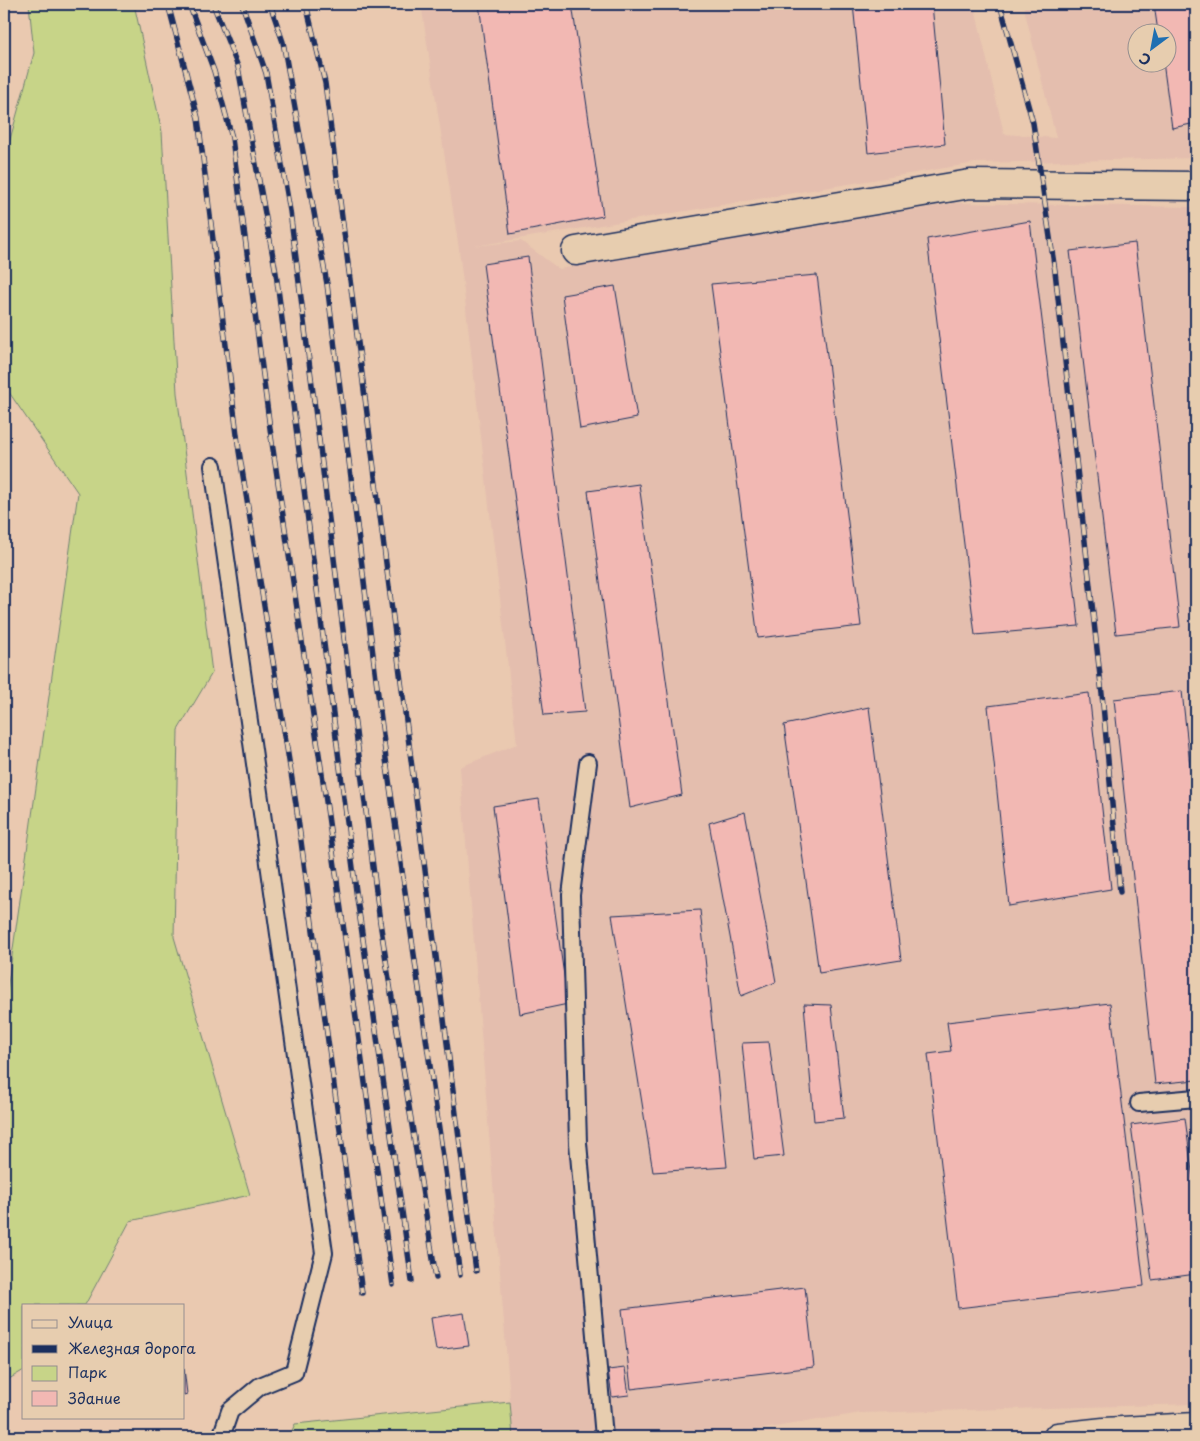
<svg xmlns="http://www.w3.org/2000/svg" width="1200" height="1441" font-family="'Playpen Sans',sans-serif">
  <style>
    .built { fill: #e4beae; fill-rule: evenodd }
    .green { fill: #c7d488; stroke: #718273 }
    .building { fill: #f2b8b3; stroke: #1b2f5e }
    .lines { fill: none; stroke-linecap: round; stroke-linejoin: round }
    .lane-casing { stroke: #1b2f5e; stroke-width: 20 }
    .street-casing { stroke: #1b2f5e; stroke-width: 31 }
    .lane { stroke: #e7cdaf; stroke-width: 16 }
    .street { stroke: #e7cdaf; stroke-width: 28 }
    .rail-casing { stroke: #1b2f5e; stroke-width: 5.5 }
    .rail { stroke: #e7cdaf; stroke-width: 4; stroke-dasharray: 11; stroke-linecap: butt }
  </style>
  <rect width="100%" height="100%" fill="#eac9b0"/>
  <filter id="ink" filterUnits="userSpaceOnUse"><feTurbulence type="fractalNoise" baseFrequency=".02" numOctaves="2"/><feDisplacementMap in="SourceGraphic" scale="10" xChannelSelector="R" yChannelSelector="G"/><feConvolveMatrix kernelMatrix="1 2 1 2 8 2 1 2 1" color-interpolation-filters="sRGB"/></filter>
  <g filter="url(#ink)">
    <!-- built -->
    <path class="built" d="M421,4H974L1004,134L1056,138L1023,4H1196V158L975,163L475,246L521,241L559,269L955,203L1196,207V1404L861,1413L712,1437H513L460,767L517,744L459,249ZM1138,32H1168V62H1138Z"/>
    <!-- green -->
    <g class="green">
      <polygon points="29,4 134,4 162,132 177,393 212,673 178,730 174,937 250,1195 130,1221 85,1305 24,1305 24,1370 4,1382 4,1012 78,493 4,385 4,161 34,53"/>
      <polygon points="510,1402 513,1437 289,1437 295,1424"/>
    </g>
    <!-- building -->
    <g class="building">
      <polygon points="479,4 572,4 603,216 510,234"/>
      <polygon points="853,4 932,4 945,144 868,153"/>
      <polygon points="1154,4 1196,4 1196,123 1172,128 1163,62 1168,62 1168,32 1158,32"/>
      <polygon points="1030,221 1079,626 975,635 927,239"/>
      <polygon points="1135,243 1180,627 1116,634 1070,251"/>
      <polygon points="1193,252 1196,252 1196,281"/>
      <polygon points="528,257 585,712 544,715 483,264"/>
      <polygon points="817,275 861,626 758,638 711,284"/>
      <polygon points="615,286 637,418 580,429 562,295"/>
      <polygon points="639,484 682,795 630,808 588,491"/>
      <polygon points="1182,691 1196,822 1196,1080 1155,1084 1114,699"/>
      <polygon points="1089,693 1111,889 1009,906 988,706"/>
      <polygon points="869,707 901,960 819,973 784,725"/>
      <polygon points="539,799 568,1004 520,1014 493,806"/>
      <polygon points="745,812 776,982 741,996 709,823"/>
      <polygon points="700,910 727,1167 653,1172 612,915"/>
      <polygon points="1110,1003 1144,1286 958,1308 928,1054 951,1051 947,1022"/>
      <polygon points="804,1004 831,1005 844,1118 814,1121"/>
      <polygon points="769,1042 784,1156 754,1159 742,1043"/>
      <polygon points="1185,1118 1196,1202 1196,1274 1152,1280 1131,1125"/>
      <polygon points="1193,1123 1196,1123 1196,1145"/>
      <polygon points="805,1287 814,1367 631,1389 622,1309"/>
      <polygon points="464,1313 469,1346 436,1350 431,1318"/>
      <polygon points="184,1368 187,1394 184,1395"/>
      <polygon points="625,1368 629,1395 612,1397 608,1370"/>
    </g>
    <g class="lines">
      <defs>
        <g id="lane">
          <polyline points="213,466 324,1253 294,1372 260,1386 230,1411 221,1437"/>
          <polyline points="588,763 571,895 578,1143 604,1437"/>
          <polyline points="1139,1103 1196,1098"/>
        </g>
        <g id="street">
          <polyline points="576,251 970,184 1196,186"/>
          <polyline points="1058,1437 1104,1432 1196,1427"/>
        </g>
      </defs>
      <!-- lane casing -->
      <use href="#lane" class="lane-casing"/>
      <!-- street casing -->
      <use href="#street" class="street-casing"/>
      <!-- lane -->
      <use href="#lane" class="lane"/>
      <!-- street -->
      <use href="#street" class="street"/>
      <defs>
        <g id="rail">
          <polyline points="168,4 198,118 239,451 296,804 362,1293"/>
          <polyline points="189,4 214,71 232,138 271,436 325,794 393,1285"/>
          <polyline points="213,4 238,67 276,273 356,891 412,1281"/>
          <polyline points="242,4 266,73 290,211 380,922 436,1278"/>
          <polyline points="270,4 283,42 327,284 386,759 460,1275"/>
          <polyline points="306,4 325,83 476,1271"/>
          <polyline points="1000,4 1033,123 1055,271 1102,694 1120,892"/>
        </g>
      </defs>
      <!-- rail casing -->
      <use href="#rail" class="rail-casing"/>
      <!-- rail -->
      <use href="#rail" class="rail"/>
    </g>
  </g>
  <!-- margin -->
  <rect width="1200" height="1441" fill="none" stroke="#e7cdaf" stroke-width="20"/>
  <rect x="10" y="10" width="1180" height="1421" fill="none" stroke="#1b2f5e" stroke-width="2" filter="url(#ink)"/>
  <!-- legend -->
  <rect x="22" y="1304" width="162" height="115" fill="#e7cdaf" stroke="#958e8f"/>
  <rect x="32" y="1320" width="25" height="8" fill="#e7cdaf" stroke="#958e8f"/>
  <text x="68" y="1328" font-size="15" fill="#1b2f5e">Улица</text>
  <rect x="32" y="1345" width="25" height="8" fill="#1b2f5e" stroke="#958e8f"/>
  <text x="68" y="1354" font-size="15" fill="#1b2f5e">Железная дорога</text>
  <rect x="32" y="1366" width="25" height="15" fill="#c7d488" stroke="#958e8f"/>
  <text x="68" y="1378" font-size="15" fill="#1b2f5e">Парк</text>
  <rect x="32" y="1391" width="25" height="15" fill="#f2b8b3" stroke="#958e8f"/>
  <text x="68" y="1404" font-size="15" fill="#1b2f5e">Здание</text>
  <!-- north arrow -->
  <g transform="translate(1152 48) rotate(212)"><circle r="24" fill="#e7cdaf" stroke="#958e8f"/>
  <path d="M0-4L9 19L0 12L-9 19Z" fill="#1f6fb2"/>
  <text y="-8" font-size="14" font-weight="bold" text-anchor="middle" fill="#1b2f5e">С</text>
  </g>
</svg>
